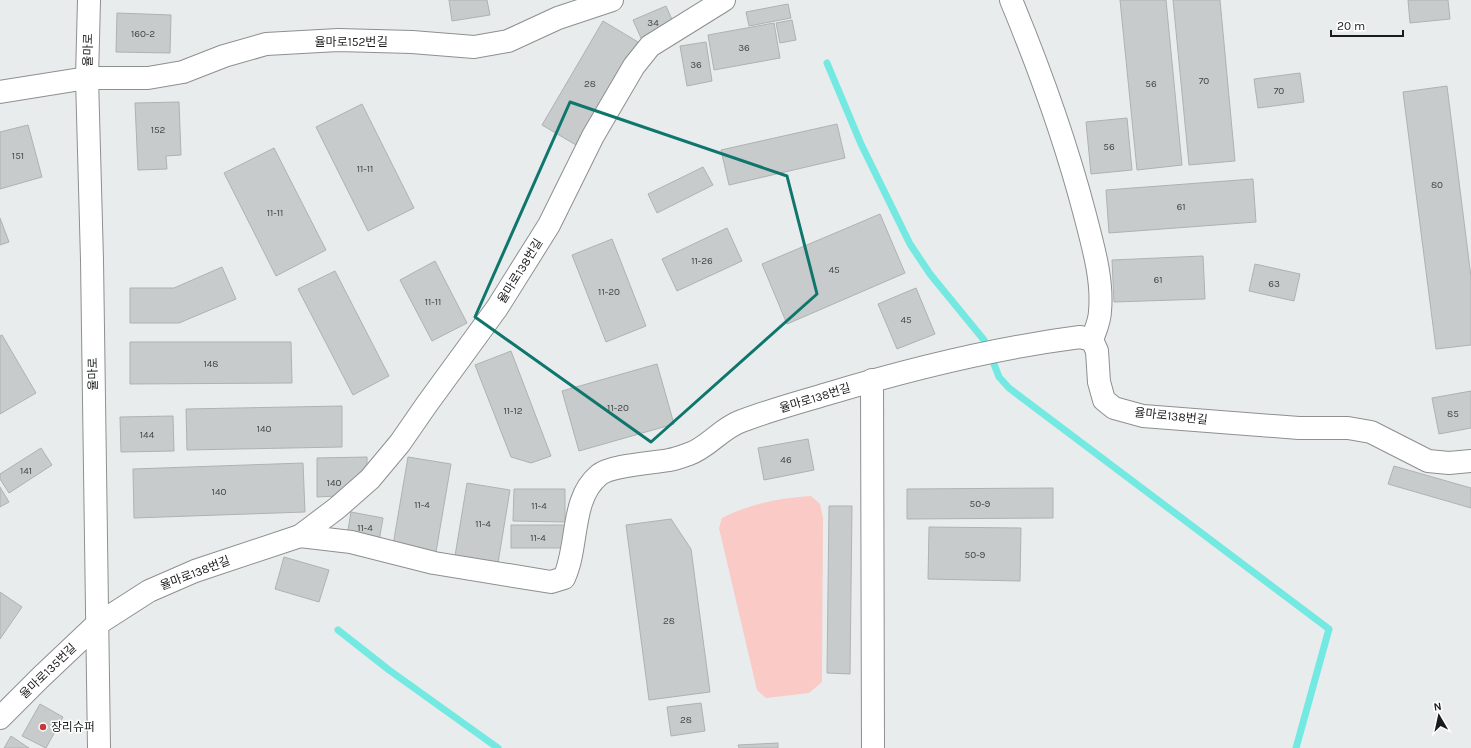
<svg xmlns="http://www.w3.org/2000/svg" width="1471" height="748" font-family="Karla,'Noto Sans KR',sans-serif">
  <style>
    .garden { fill: #f9cac6 }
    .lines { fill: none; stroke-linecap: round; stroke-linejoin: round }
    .stream { stroke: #74e9e2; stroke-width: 7 }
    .building { fill: #c7cbcb; stroke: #aeb2b2 }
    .minor-casing { stroke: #8c908f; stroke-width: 24 }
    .minor { stroke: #fff; stroke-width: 22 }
    .marked { fill: none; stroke: #0f766e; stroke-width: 3; stroke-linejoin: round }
    .poi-dot { fill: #c7373e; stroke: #fff; stroke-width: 1.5 }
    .labels { text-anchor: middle; stroke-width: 3; stroke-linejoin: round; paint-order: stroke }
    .number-label { font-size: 10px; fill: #454747 }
    .street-label { font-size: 12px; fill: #1a1b1b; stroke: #fff }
    .poi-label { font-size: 12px; fill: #1a1b1b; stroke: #fff; text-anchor: start }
  </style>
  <rect width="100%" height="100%" fill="#e8ecec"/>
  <!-- garden -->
  <path class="garden" d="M811,496L820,504L823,518L822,682L809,693L766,698L757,690L719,528L722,518C749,504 780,498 811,496Z"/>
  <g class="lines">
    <!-- stream -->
    <g class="stream">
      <polyline points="827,63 861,144 910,244 930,274 984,340"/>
      <polyline points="994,364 999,377 1009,388 1329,629 1296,748"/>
      <polyline points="338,630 389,670 498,748"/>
    </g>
  </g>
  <!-- building -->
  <g class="building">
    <polygon points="449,0 487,0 490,15 452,21"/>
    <polygon points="1120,0 1166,0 1182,165 1137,170"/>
    <polygon points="1173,0 1220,0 1235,161 1189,165"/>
    <polygon points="1408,0 1448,0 1450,19 1410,23"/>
    <polygon points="788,4 791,18 749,26 746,12"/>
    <polygon points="666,6 674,24 641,38 633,20"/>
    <polygon points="117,13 171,15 170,53 116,52"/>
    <polygon points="792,20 796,40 780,43 776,23"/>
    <polygon points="603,21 638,42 576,145 542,125"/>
    <polygon points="774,23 780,58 714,70 708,35"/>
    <polygon points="706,42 712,81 687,86 680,46"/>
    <polygon points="1300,73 1304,102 1258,108 1254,79"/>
    <polygon points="1447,86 1471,277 1471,345 1436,349 1403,92"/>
    <polygon points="179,102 181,155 166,156 167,169 138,170 135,103"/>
    <polygon points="362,104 414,208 368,231 316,127"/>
    <polygon points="1127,118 1132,170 1091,174 1086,122"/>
    <polygon points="837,124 845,158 729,185 721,150"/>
    <polygon points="28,125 42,177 0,189 0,132"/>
    <polygon points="274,148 326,250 276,276 224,173"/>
    <polygon points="703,167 713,185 657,213 648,194"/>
    <polygon points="1253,179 1256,222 1109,233 1106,190"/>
    <polygon points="880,214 905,273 787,324 762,264"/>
    <polygon points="0,218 9,242 0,245"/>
    <polygon points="727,228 742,261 677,291 662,259"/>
    <polygon points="612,239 646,326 606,342 572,255"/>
    <polygon points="1203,256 1205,299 1114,302 1112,260"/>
    <polygon points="435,261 467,323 432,341 400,280"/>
    <polygon points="1255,264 1300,274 1294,301 1249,291"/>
    <polygon points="222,267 236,299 179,323 130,323 130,288 174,288"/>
    <polygon points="335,271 389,376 353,395 298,289"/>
    <polygon points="916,288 935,334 897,349 878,304"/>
    <polygon points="2,335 36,393 0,414 0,336"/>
    <polygon points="130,342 291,342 292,383 130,384"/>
    <polygon points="511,351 551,456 531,463 511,457 475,365"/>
    <polygon points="657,364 674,424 579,451 562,391"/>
    <polygon points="1471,391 1471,428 1439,434 1432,398"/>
    <polygon points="342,406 342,447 187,450 186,409"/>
    <polygon points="173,416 174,451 121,452 120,417"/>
    <polygon points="808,439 814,470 764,480 758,448"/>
    <polygon points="41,448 52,465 9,493 0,479 0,474"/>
    <polygon points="367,457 367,468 337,496 317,497 317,458"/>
    <polygon points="408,457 451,464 436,552 393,545"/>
    <polygon points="303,463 305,512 134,518 133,469"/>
    <polygon points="1394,466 1471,488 1471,508 1388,484"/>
    <polygon points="467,483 510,490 498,563 455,556"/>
    <polygon points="0,487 9,502 0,507"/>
    <polygon points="1053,488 1053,518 907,519 907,489"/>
    <polygon points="514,489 565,489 565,522 513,521"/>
    <polygon points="829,506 852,506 850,674 827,673"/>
    <polygon points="351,512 383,518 379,541 347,536"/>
    <polygon points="671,519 691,549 710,692 649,700 626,525"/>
    <rect x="511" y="525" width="54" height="23"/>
    <polygon points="929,527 1021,528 1020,581 928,579"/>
    <polygon points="284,557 329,570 319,602 275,589"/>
    <polygon points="0,592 22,607 0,639"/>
    <polygon points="701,703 705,731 671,736 667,707"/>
    <polygon points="40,704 63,717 46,748 22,736"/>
    <polygon points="11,736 29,748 4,748"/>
    <polygon points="778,743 778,748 739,748 738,745"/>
  </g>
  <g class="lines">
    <defs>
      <g id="minor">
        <polyline points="89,0 87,78 92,260 99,748"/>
        <path d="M1011,0C1040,70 1066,142 1085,215C1093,246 1103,280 1100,311C1100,321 1095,331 1092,340"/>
        <polyline points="0,92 87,78 148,78 183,72 224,56 266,44 338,40 412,42 474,47 508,41 558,18 612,0"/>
        <polyline points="872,380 873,748"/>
        <polyline points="300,536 337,508 370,479 400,443 427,404 497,308 549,225 593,136 634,66 650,46 724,0"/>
        <path d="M0,718L41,677L96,625L149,591L195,571L300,536L351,542L434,563L551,582L564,578C579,546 570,499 599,475C611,465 653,463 669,460C676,459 683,456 689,454C707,448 721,429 739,422C767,411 797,403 827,394C910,369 994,348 1080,337L1092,340L1097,351L1099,382L1104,400L1114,408L1143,416L1299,428H1348L1371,432L1428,461L1449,463L1471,461"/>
      </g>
    </defs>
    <!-- minor casing -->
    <use href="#minor" class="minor-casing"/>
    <!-- minor -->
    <use href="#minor" class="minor"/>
  </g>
  <!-- marked area -->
  <path class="marked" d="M570,102L787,176L817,294L651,442L475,317Z"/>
  <!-- markers -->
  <circle class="poi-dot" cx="43" cy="727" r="4"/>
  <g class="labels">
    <!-- number labels -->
    <g class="number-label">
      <text x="653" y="26">34</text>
      <text x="143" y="37">160-2</text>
      <text x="744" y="51">36</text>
      <text x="696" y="68">36</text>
      <text x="1204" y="84">70</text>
      <text x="590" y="87">28</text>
      <text x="1151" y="87">56</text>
      <text x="1279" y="94">70</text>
      <text x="158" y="133">152</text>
      <text x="1109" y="150">56</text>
      <text x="18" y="159">151</text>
      <text x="365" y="172">11-11</text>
      <text x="1437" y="188">80</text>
      <text x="1181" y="210">61</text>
      <text x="275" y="216">11-11</text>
      <text x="702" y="264">11-26</text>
      <text x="834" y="273">45</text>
      <text x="1158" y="283">61</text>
      <text x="1274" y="287">63</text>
      <text x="609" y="295">11-20</text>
      <text x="433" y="305">11-11</text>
      <text x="906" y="323">45</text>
      <text x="211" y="367">148</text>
      <text x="618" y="411">11-20</text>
      <text x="513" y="414">11-12</text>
      <text x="1453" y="417">85</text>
      <text x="264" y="432">140</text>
      <text x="147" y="438">144</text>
      <text x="786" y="463">46</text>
      <text x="26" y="474">141</text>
      <text x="334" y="486">140</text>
      <text x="219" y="495">140</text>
      <text x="980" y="507">50-9</text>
      <text x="422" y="508">11-4</text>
      <text x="539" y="509">11-4</text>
      <text x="483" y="527">11-4</text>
      <text x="365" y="531">11-4</text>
      <text x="538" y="541">11-4</text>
      <text x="975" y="558">50-9</text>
      <text x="669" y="624">28</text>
      <text x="686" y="723">28</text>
    </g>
    <!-- street labels -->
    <g class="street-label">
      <text x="351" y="46">율마로152번길</text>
      <text transform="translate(88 50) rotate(-89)" y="4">율마로</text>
      <text transform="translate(520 271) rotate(-58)" y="4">율마로138번길</text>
      <text transform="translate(93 374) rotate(-91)" y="4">율마로</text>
      <text transform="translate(815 398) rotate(-17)" y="4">율마로138번길</text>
      <text transform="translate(1171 416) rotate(6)" y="4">율마로138번길</text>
      <text transform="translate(195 573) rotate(-21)" y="4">율마로138번길</text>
      <text transform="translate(48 671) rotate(-44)" y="4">율마로135번길</text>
    </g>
    <!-- poi labels -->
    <g class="poi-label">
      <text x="51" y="731">장리슈퍼</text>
    </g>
  </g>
  <!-- north arrow -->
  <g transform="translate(1439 716) rotate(351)" stroke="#ffffff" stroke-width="3" paint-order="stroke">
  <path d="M0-3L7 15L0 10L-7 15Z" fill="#1a1b1b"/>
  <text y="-6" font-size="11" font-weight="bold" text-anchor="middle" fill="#1a1b1b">N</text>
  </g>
  <!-- scale -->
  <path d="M1331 30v6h72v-6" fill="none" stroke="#1a1b1b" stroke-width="2"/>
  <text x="1337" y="30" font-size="12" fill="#1a1b1b" stroke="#ffffff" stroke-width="3" paint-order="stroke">20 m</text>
</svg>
